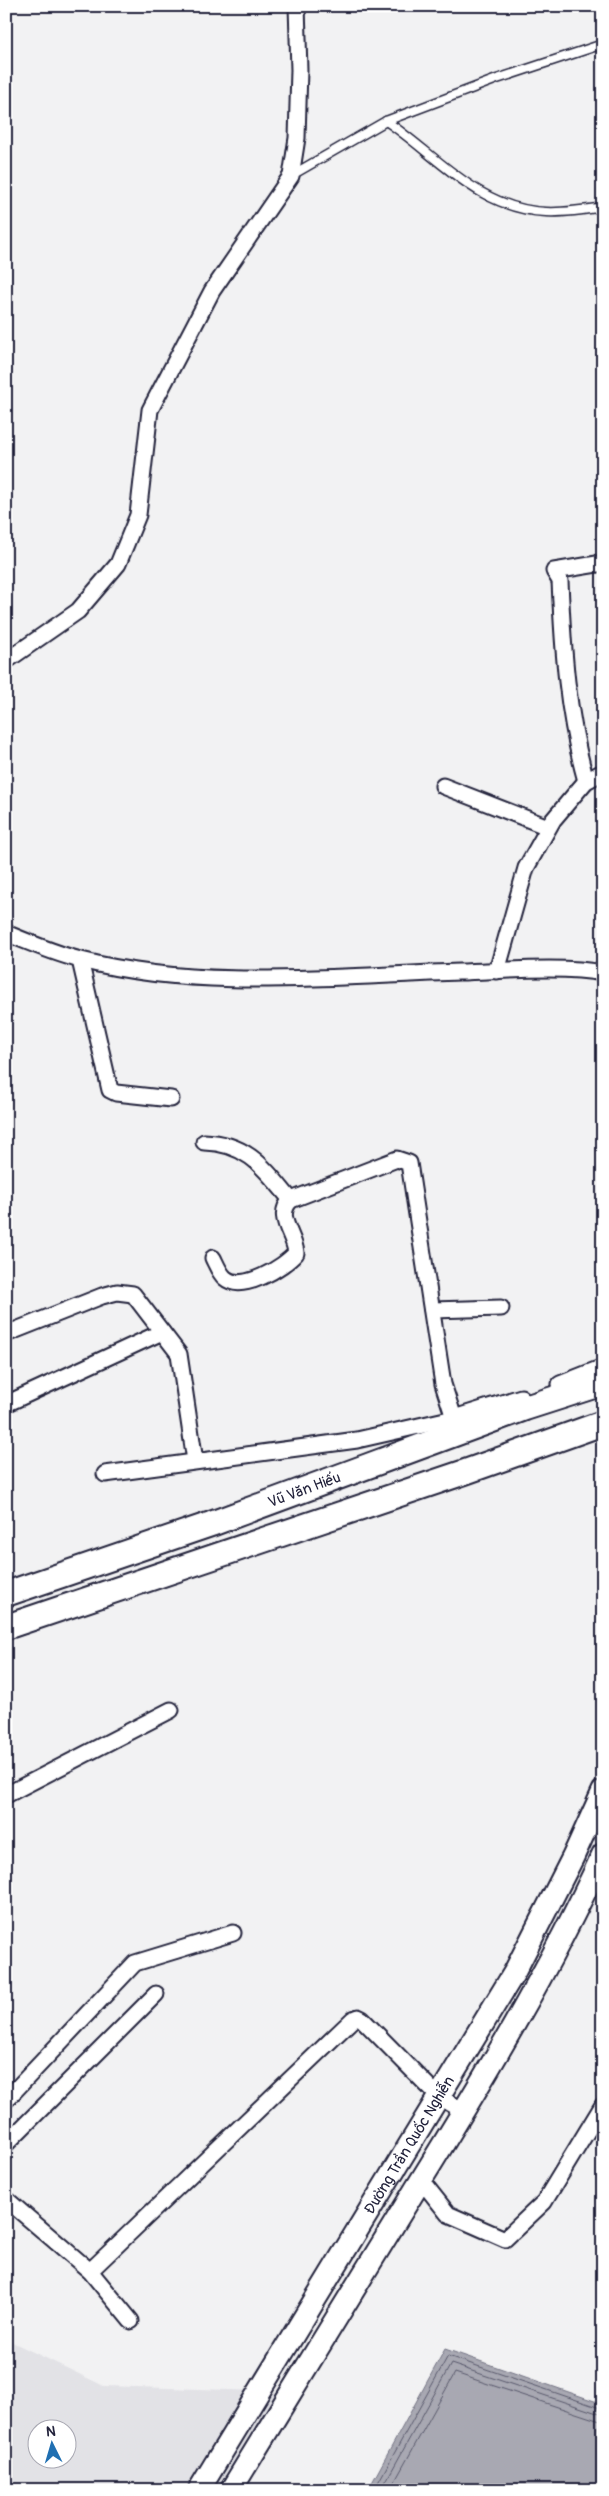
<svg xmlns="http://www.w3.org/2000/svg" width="609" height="2496" font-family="Pangolin,sans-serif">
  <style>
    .built { fill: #e2e2e6; fill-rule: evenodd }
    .water { fill: #a8a8b2; stroke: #727282 }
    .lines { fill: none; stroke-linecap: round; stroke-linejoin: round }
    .shore { stroke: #58586b; stroke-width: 1 }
    .service-casing { stroke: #22223b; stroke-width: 11 }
    .minor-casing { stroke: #22223b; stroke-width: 19 }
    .secondary-casing { stroke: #22223b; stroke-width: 25 }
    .primary-casing { stroke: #22223b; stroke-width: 28 }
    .service { stroke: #fff; stroke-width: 8 }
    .minor { stroke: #fff; stroke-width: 15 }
    .secondary { stroke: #fff; stroke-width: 21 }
    .primary { stroke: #fff; stroke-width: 24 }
    .labels { text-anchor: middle; stroke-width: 4; stroke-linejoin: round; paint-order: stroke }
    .street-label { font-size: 15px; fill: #22223b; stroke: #fff }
  </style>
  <rect width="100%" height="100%" fill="#f2f2f3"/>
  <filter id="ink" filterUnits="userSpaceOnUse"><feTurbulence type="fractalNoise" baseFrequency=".02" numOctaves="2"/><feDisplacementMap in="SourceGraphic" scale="10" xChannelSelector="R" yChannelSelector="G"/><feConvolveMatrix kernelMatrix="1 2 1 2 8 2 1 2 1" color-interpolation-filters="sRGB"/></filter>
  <g filter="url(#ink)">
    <!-- built -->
    <path class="built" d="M6,2339L104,2386L289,2392L248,2490H6ZM38,2428H68V2458H38Z"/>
    <!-- water -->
    <polygon class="water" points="445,2349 603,2404 603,2490 368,2490"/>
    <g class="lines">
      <!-- shore -->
      <g class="shore">
        <polyline points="374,2490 448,2356 603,2409"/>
        <polyline points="381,2490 451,2364 603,2415"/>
        <polyline points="390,2490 455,2373 603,2422"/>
      </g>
      <defs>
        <g id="service">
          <path d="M386,121C438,156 478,209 546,212C565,213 584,210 603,207"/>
          <polyline points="292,175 386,121 497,79 603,44"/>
        </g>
        <g id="minor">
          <polyline points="6,661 78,611 118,564 138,515 150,410 212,291 291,176 297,138 299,70 297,6"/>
          <path d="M586,781C567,713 563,651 560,581L554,571L603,563"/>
          <polyline points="443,786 548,827"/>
          <path d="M6,933C30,943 56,954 81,960C200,991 337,976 459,972C501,971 562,965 603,973"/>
          <polyline points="80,960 110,1090 116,1093 171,1099"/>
          <polyline points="497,971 526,868 553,820 586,781 603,772"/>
          <path d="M204,1142C248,1143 265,1169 291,1200"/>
          <path d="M213,1258C216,1264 220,1274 225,1278C242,1293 284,1267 296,1253C295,1235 274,1216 291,1200L397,1159L409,1163L443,1384L454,1418"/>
          <polyline points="432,1310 501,1308"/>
          <polyline points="6,1334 102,1296 117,1292 133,1294 179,1354 195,1461"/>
          <polyline points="560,1384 603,1367"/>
          <polyline points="6,1404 162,1332"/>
          <polyline points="105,1474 357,1440 454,1418 521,1397 525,1408"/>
          <polyline points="6,1795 171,1710"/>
          <polyline points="6,2100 135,1963 233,1933"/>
          <polyline points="6,2144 156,1994"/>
          <polyline points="421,2180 448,2214 505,2239 544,2202 603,2105"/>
          <polyline points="6,2199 90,2271 131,2321"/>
          <polyline points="90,2271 353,2019 358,2017 362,2019 439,2097 464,2111"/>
        </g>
        <g id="secondary">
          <path id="s1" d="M199,2490L514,1973L573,1857L603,1791"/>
          <path d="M231,2490C292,2390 354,2290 415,2190C483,2080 549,1971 603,1854"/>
        </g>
        <g id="primary">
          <path id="s2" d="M6,1594L211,1524L525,1408L603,1383"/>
          <polyline points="6,1627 465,1472 603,1423"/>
        </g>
      </defs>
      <!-- service casing -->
      <use href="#service" class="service-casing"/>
      <!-- minor casing -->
      <use href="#minor" class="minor-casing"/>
      <!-- secondary casing -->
      <use href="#secondary" class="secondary-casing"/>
      <!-- primary casing -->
      <use href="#primary" class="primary-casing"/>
      <!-- service -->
      <use href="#service" class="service"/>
      <!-- minor -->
      <use href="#minor" class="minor"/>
      <!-- secondary -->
      <use href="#secondary" class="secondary"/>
      <!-- primary -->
      <use href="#primary" class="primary"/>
    </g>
  </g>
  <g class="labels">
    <!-- street labels -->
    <g class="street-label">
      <text dy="5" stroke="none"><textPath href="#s2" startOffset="316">Vũ Văn Hiếu</textPath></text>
      <text dy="5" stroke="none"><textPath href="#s1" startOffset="404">Đường Trần Quốc Nghiễn</textPath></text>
    </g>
  </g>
  <!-- margin -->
  <rect width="609" height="2496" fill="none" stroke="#fff" stroke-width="25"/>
  <rect x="12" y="12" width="584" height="2471" fill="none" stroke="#22223b" stroke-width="2" filter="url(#ink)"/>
  <!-- north arrow -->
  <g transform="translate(52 2444) rotate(355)"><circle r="24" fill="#ffffff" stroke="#a7a7b1"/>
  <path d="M0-4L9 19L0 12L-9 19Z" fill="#1f6fb2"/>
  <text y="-8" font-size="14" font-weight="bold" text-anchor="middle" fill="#22223b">N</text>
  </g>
</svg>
